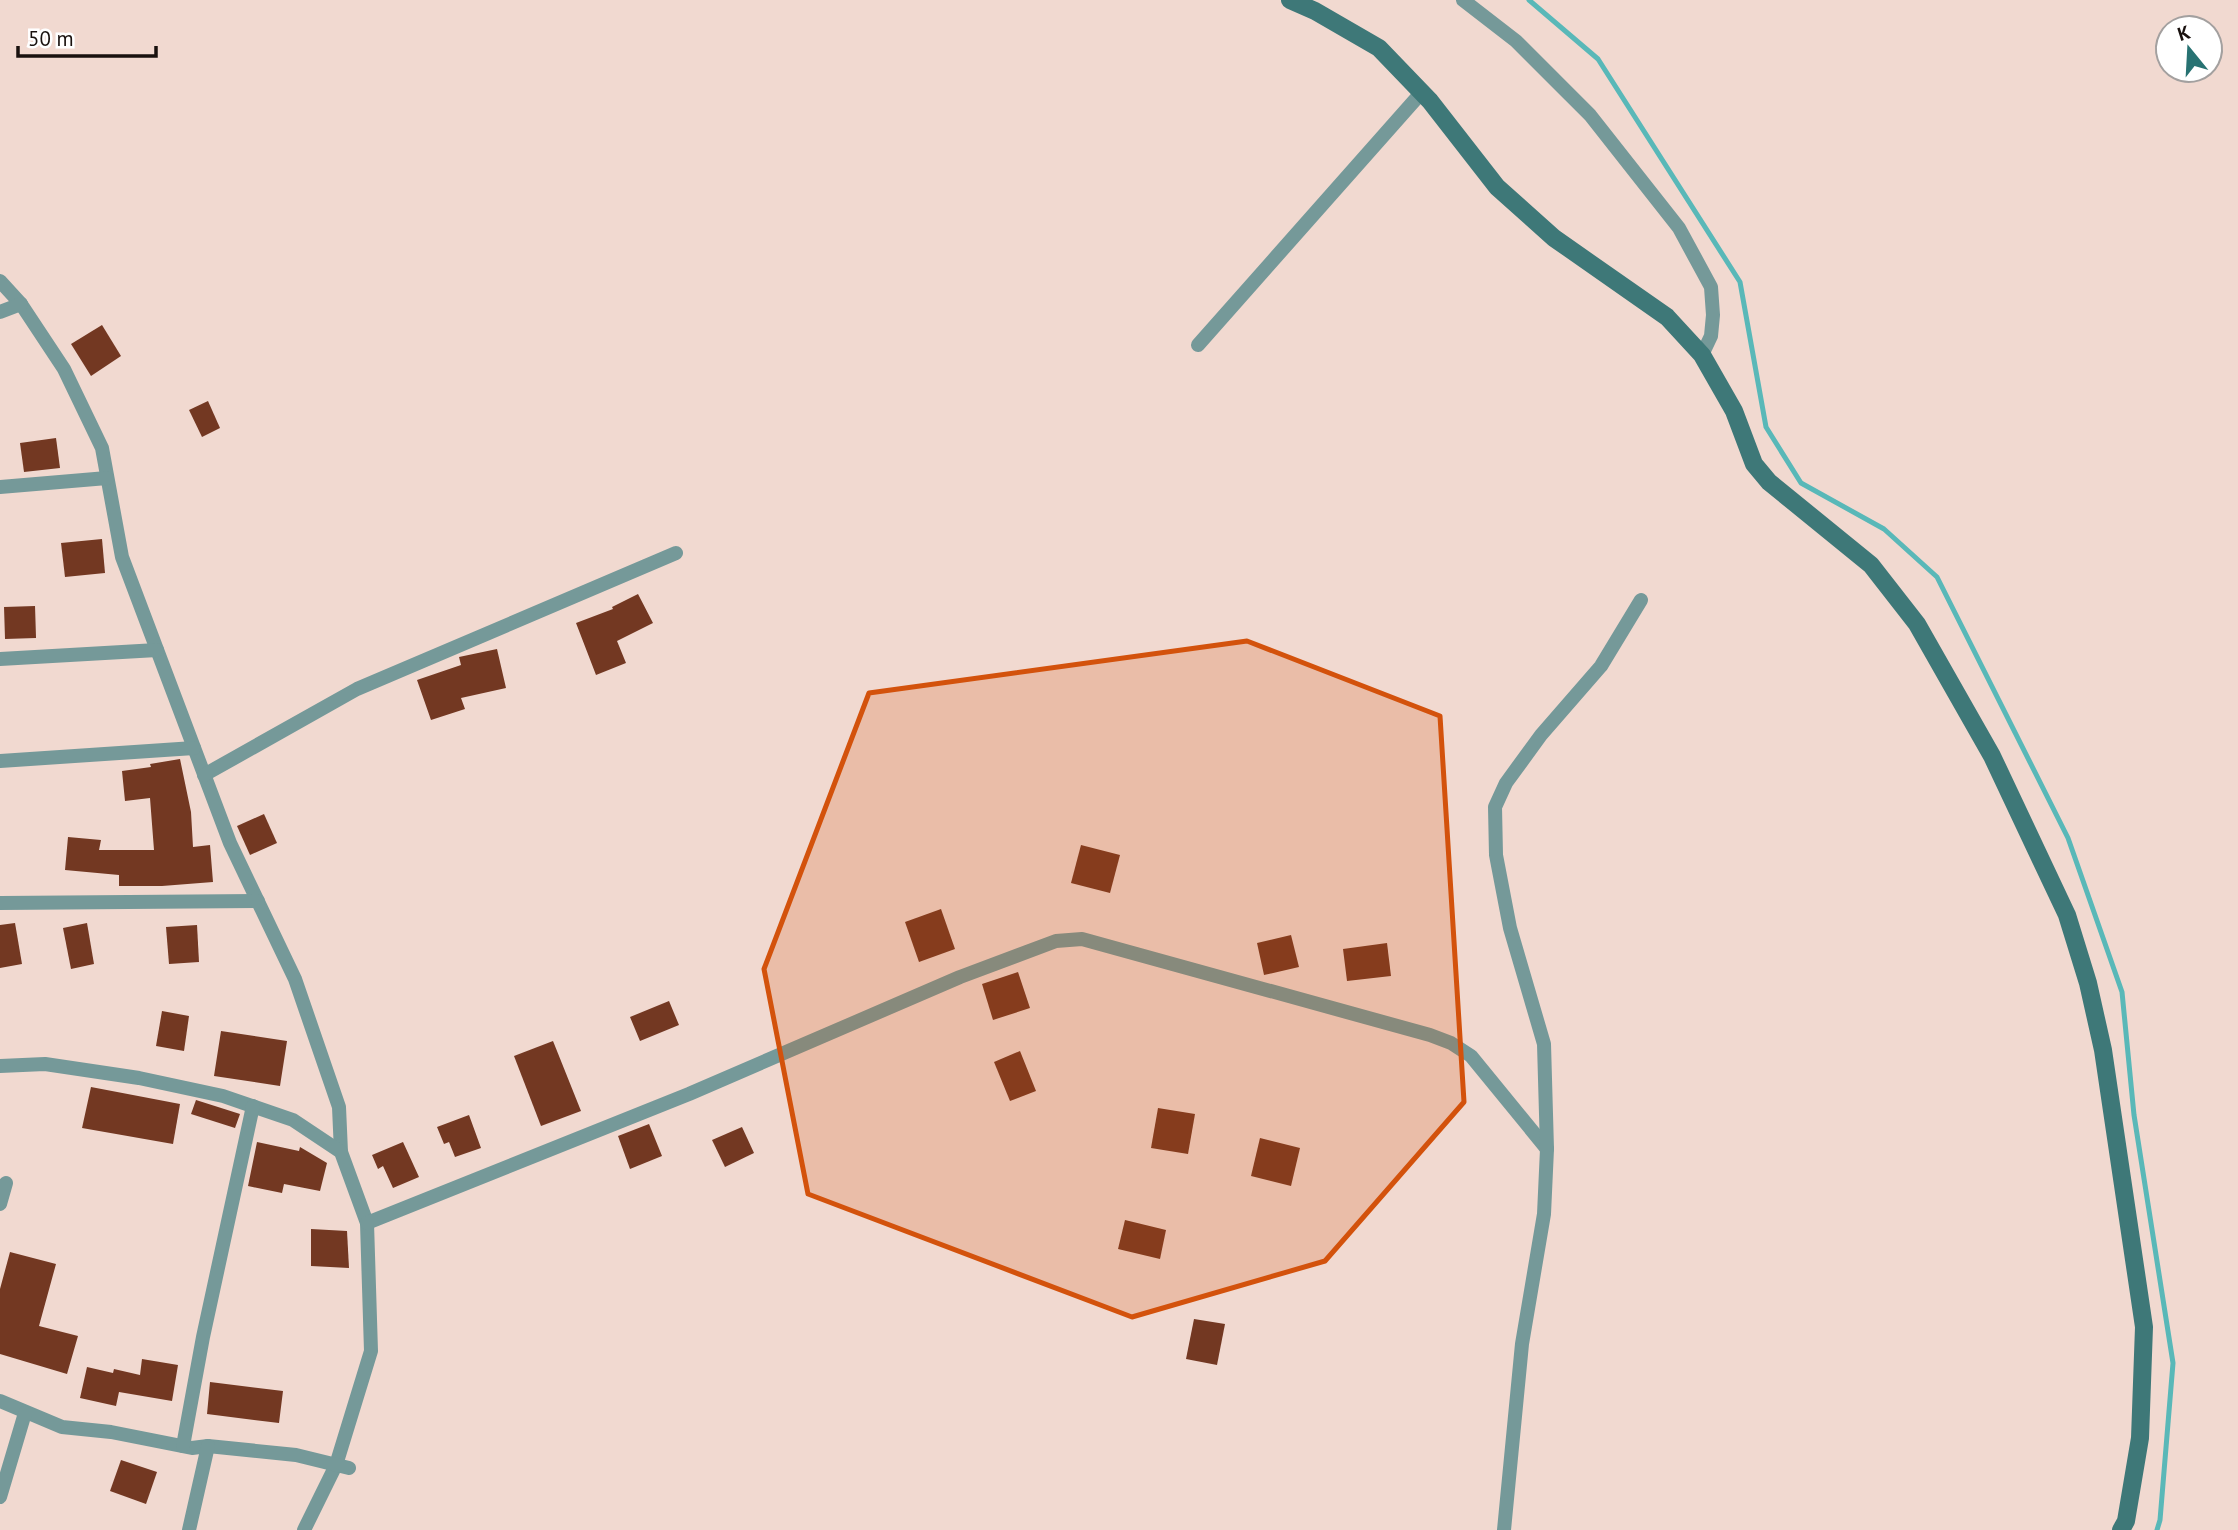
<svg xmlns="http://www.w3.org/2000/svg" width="2238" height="1530" font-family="'PT Sans',sans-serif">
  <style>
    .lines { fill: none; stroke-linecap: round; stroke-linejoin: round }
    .stream { stroke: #59b8b8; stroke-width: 5 }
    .building { fill: #733822 }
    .street { stroke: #759999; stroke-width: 14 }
    .secondary { stroke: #3e7878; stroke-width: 18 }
    .marked { fill: #d3520c; fill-opacity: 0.2; stroke: #d3520c; stroke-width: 5; stroke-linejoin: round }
  </style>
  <rect width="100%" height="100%" fill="#f1d9d0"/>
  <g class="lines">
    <!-- stream -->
    <polyline class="stream" points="1529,0 1598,59 1740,282 1766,427 1801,483 1884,529 1937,577 2068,838 2122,992 2134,1115 2173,1363 2160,1520 2157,1530"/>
  </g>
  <!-- building -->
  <g class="building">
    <polygon points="102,325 121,356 91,376 71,344"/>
    <polygon points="208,401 220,428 202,437 189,410"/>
    <polygon points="56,438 60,468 24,472 20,443"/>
    <polygon points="102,539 105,573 65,577 61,543"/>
    <polygon points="638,594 653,623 617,641 626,663 596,675 576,623 613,609 612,607"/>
    <polygon points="35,606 36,638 5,639 4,607"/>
    <polygon points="497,649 506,688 461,698 465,709 431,720 417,680 461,665 459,657"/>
    <polygon points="180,759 191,812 193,847 210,845 213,882 162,886 119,886 119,875 65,870 68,837 101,840 99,850 154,850 150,798 125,801 122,771 151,767 150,764"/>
    <polygon points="264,814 277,843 250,855 237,826"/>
    <polygon points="1081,845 1120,855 1110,893 1071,883"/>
    <polygon points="941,909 955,949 919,962 905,922"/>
    <polygon points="15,923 22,964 0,968 0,925"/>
    <polygon points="87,923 94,964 71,969 63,928"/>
    <polygon points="197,925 199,962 169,964 166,927"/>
    <polygon points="1291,935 1299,967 1264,975 1257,943"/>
    <polygon points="1387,943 1391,976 1347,981 1343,949"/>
    <polygon points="1018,972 1030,1008 993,1020 982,984"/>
    <polygon points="669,1001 679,1025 640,1041 630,1017"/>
    <polygon points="162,1011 189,1016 184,1051 156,1046"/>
    <polygon points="221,1031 287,1041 280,1086 214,1076"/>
    <polygon points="553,1041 581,1111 541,1126 514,1056"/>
    <polygon points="1020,1051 1036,1091 1010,1101 994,1062"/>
    <polygon points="91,1087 180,1104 173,1144 82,1128"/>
    <polygon points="196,1100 240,1114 235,1128 191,1114"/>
    <polygon points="1158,1108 1195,1114 1188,1154 1151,1148"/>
    <polygon points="469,1115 481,1148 455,1157 449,1142 444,1144 437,1127"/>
    <polygon points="649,1124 662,1156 630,1169 618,1136"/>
    <polygon points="742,1127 754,1153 725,1167 712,1140"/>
    <polygon points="1260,1138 1300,1148 1291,1186 1251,1176"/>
    <polygon points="257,1142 299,1151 300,1147 327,1163 320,1191 284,1184 282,1193 248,1186"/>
    <polygon points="403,1142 419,1177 393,1188 383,1166 378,1169 372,1155"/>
    <polygon points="1125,1220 1166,1230 1160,1259 1118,1249"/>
    <polygon points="311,1229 347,1231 349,1268 311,1266"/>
    <polygon points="10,1252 56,1264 39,1326 78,1336 67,1374 0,1354 0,1289"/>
    <polygon points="1194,1319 1225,1324 1217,1365 1186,1359"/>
    <polygon points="142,1359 178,1365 172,1401 119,1392 116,1406 80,1398 87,1367 113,1373 114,1369 140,1375"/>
    <polygon points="210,1382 283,1391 279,1423 207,1414"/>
    <polygon points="121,1460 157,1472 146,1504 110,1491"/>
  </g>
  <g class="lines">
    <!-- street -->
    <g class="street">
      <polyline points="1463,0 1516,41 1590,115 1679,228 1711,287 1713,315 1711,336 1702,355"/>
      <polyline points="0,281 21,304 64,369 102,448 122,557 230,843 295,979 339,1107 341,1152"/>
      <polyline points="0,312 21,304"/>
      <polyline points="1198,345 1422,92"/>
      <polyline points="0,487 107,478"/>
      <polyline points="0,659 157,650"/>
      <polyline points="0,761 194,748"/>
      <polyline points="204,775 357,689 676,553"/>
      <polyline points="0,903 258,901"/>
      <polyline points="0,1066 45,1064 139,1078 223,1096 293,1120 341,1152 367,1223 371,1351 336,1465 304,1530"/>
      <polyline points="0,1204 6,1183"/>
      <polyline points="367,1223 689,1094 960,977 1056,941 1082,939 1430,1035 1451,1043 1471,1056 1547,1149"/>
      <polyline points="0,1401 62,1427 111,1432 192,1448 208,1446 296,1455 349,1468"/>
      <polyline points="183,1446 203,1337 253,1106"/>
      <polyline points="0,1497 25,1413"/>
      <polyline points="189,1530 208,1446"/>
      <polyline points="1504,1530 1522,1344 1544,1214 1547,1149 1544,1044 1510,928 1496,855 1495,807 1506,783 1541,735 1601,666 1641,600"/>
    </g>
    <!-- secondary -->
    <polyline class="secondary" points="1290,0 1315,11 1379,48 1430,101 1497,187 1554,238 1667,317 1702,355 1734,411 1754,464 1769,482 1871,565 1917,624 1992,756 2067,915 2088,983 2103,1050 2144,1327 2140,1438 2126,1521 2121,1530"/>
  </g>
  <!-- marked area -->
  <path class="marked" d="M1247,641L1440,716L1464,1102L1325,1261L1132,1317L808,1194L764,969L869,693Z"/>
  <!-- north arrow -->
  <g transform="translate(2189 49) rotate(342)"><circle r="33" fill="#ffffff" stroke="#a3a09f" stroke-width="2"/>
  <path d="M0-5L12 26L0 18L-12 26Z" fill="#277272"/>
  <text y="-10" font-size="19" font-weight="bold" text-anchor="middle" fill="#19110e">K</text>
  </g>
  <!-- scale -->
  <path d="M18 46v10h138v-10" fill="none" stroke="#19110e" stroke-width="3.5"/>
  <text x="28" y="46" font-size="21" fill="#19110e" stroke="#ffffff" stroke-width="5" paint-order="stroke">50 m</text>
</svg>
